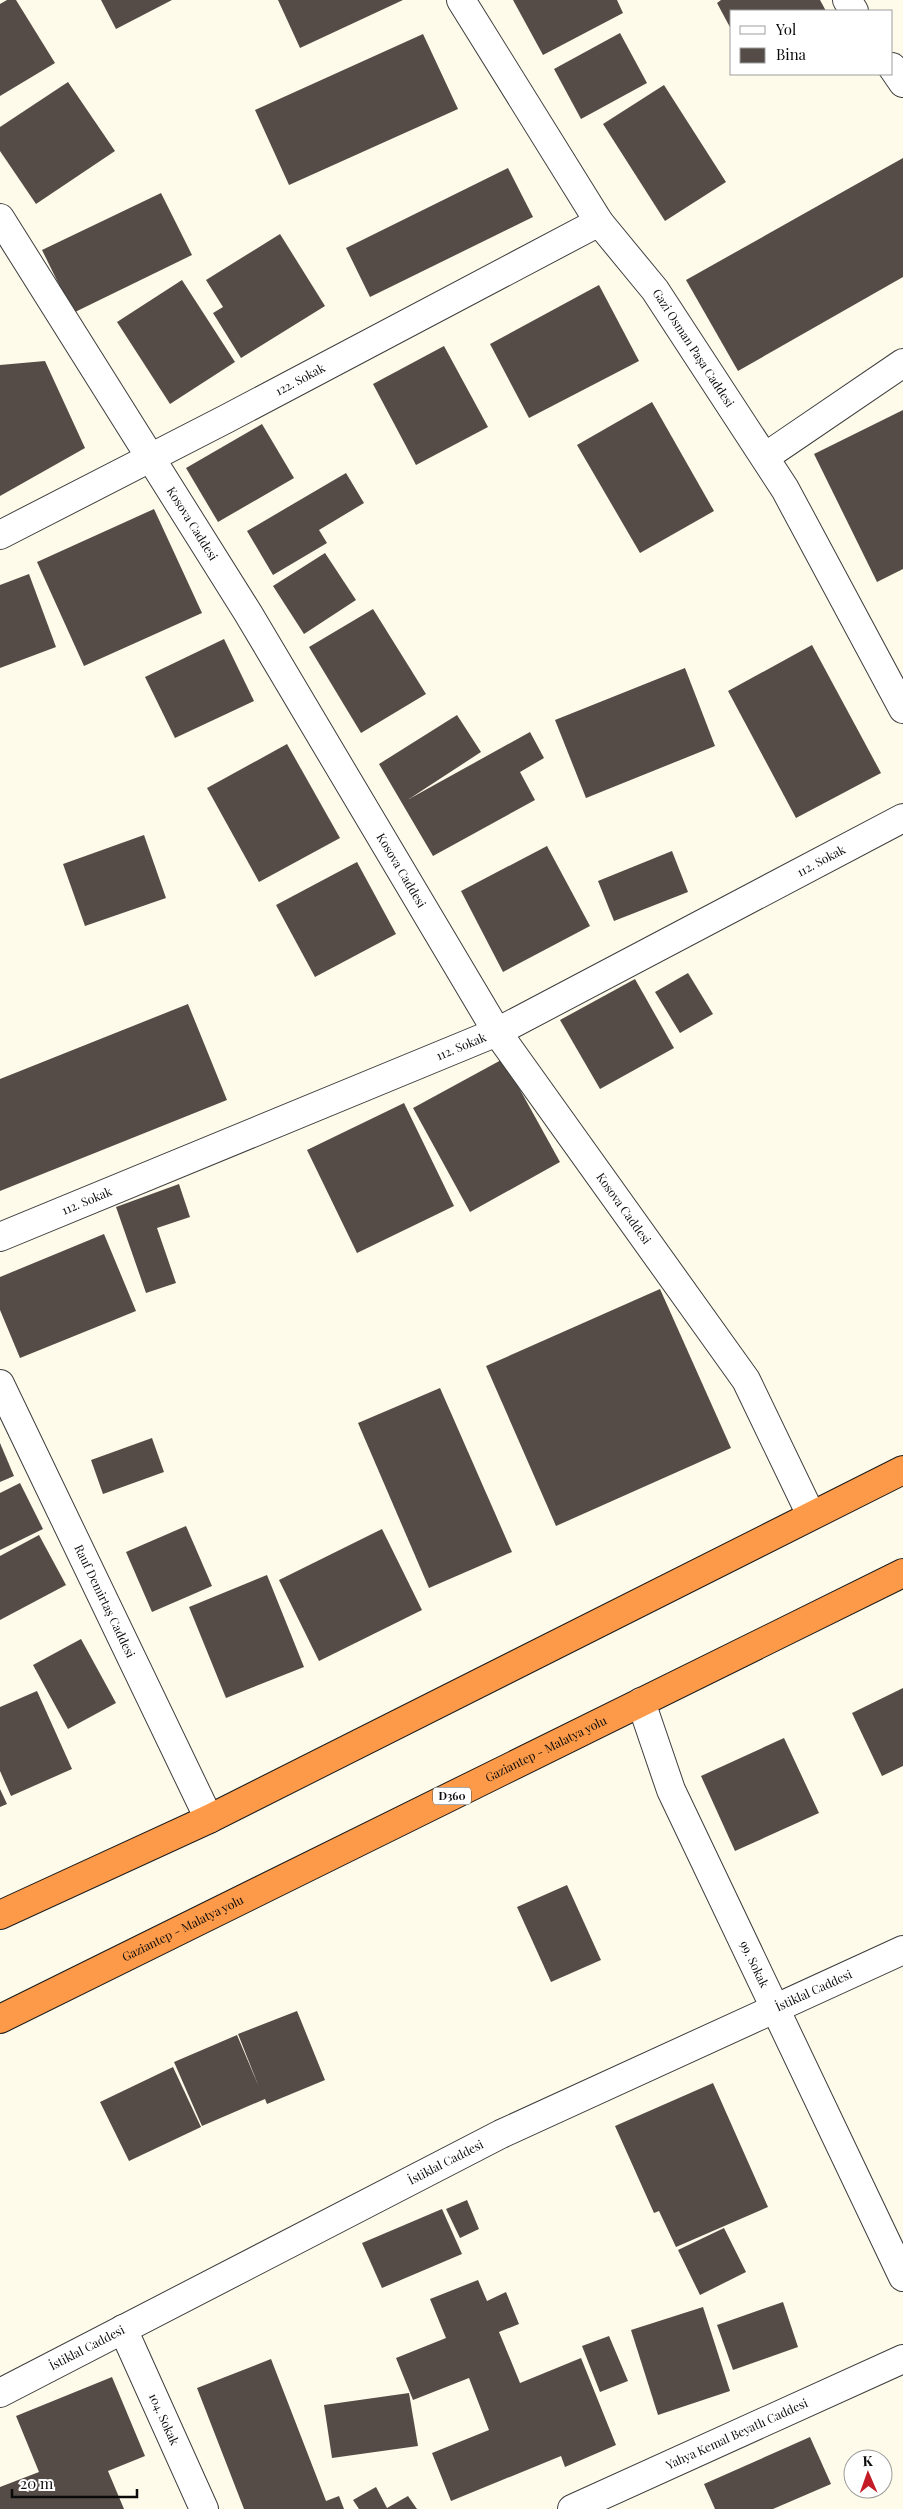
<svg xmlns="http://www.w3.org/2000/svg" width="903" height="2509" font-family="'Playfair Display',serif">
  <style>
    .building { fill: #554c47 }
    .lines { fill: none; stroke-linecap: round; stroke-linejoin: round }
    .minor-casing { stroke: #3e3e3e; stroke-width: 30 }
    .highway-casing { stroke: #1c1c1c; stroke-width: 30 }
    .minor { stroke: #fff; stroke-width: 28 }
    .highway { stroke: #fd9a49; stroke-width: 28 }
    .labels { text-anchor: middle; stroke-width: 5; stroke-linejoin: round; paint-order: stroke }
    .shield { fill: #fff; stroke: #545454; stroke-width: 1 }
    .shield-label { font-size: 11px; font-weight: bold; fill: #0b0b0b }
    .street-label { font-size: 12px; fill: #0b0b0b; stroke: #fff }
  </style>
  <rect width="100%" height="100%" fill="#fffbea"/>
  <!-- building -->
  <g class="building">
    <polygon points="7,0 16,0 55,63 0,96 0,4"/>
    <polygon points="101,0 172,0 116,29"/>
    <polygon points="278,0 403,0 300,48"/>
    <polygon points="513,0 617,0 623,13 543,55"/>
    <polygon points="721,0 820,0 826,11 732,11 732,31 717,3"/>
    <polygon points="620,33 647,83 581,119 554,69"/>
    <polygon points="423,34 458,109 289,185 255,110"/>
    <polygon points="68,82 115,151 36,204 0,151 0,127"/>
    <polygon points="664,85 726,182 665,221 603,124"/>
    <polygon points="903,158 903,277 738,371 686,280"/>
    <polygon points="508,168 533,217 370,297 346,248"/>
    <polygon points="161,193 192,255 73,313 42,250"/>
    <polygon points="280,234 325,306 241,358 213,313 223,307 206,280"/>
    <polygon points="182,280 235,362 170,404 117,322"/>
    <polygon points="599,285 639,361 529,418 490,344"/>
    <polygon points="444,346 488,427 416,465 373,384"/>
    <polygon points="45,361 85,448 0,496 0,365"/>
    <polygon points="652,402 714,511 640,553 577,445"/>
    <polygon points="903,410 903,569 877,582 814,454"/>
    <polygon points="262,424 294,478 218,522 186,468"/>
    <polygon points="346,473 364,503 319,530 327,543 273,575 247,531"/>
    <polygon points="154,509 202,613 84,666 37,562"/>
    <polygon points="325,553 356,600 304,634 273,586"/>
    <polygon points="29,574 56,647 0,668 0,585"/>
    <polygon points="373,609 426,694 361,733 309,647"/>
    <polygon points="224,639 254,701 175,738 145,677"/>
    <polygon points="812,645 881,773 796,818 728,691"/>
    <polygon points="685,668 715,746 586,798 555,720"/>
    <polygon points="457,715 481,752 409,799 530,732 544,758 520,772 535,800 433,856 379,764"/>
    <polygon points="287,744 340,838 259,882 207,788"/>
    <polygon points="144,835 166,898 85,926 63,864"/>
    <polygon points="547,846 590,926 503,972 461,891"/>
    <polygon points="672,851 688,892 614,921 598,881"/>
    <polygon points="357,862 396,934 315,977 276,905"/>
    <polygon points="688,973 713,1014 680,1033 655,992"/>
    <polygon points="635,979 674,1048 600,1089 560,1020"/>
    <polygon points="188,1004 227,1100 0,1191 0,1079"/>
    <polygon points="503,1059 560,1162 470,1212 413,1108"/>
    <polygon points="404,1103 454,1206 357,1253 307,1150"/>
    <polygon points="179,1184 190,1217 157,1228 176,1283 146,1293 116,1207"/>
    <polygon points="104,1234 136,1311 20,1358 0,1310 0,1277"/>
    <polygon points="660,1289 731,1448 556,1526 486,1366"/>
    <polygon points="440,1388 512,1552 429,1588 358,1423"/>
    <polygon points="152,1438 164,1472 103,1494 91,1460"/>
    <polygon points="0,1443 14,1476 0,1482"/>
    <polygon points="20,1483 43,1529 0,1550 0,1493"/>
    <polygon points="186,1526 212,1586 152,1612 126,1552"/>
    <polygon points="382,1529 422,1610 319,1661 279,1580"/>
    <polygon points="39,1535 66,1585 0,1620 0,1556"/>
    <polygon points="267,1575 304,1667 226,1698 189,1607"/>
    <polygon points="81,1639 116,1703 68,1729 33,1665"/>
    <polygon points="903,1688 903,1766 882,1776 852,1713"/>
    <polygon points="37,1691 72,1769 11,1796 0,1771 0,1707"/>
    <polygon points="784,1738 819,1813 735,1851 701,1776"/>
    <polygon points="0,1789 7,1804 0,1807"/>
    <polygon points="567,1885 601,1960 551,1982 517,1907"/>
    <polygon points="297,2011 325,2080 267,2104 265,2099 202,2126 174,2062 237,2035 259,2087 238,2034"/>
    <polygon points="173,2067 201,2127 129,2161 100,2102"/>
    <polygon points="713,2083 768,2207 676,2247 659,2211 654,2213 615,2126"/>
    <polygon points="467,2200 479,2229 460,2238 446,2209"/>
    <polygon points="442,2209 462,2254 382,2288 362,2243"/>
    <polygon points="724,2228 746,2272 700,2295 678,2250"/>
    <polygon points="478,2280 487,2301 506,2292 519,2324 499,2332 520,2383 581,2358 616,2445 565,2467 561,2456 451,2501 432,2453 489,2430 469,2378 413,2400 396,2358 446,2338 430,2299"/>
    <polygon points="783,2302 798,2347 733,2370 717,2325"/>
    <polygon points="703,2307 730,2391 658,2415 631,2330"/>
    <polygon points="609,2336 628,2381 600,2392 582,2346"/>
    <polygon points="271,2359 326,2501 339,2496 344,2509 244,2509 197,2388"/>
    <polygon points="112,2377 145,2456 108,2471 124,2509 0,2509 0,2487 39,2472 16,2416"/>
    <polygon points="409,2393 418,2446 332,2458 324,2405"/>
    <polygon points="810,2437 831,2484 773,2509 715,2509 704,2484"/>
    <polygon points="376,2487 387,2508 408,2496 417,2509 359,2509 353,2500"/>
  </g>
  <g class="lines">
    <defs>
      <g id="minor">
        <path id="s1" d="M461,0L599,222L655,290L785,489L903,709"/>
        <polyline points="847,0 854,11"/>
        <polyline points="892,67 903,83"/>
        <path id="s2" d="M0,218L248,613L497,1032L746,1380L811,1515"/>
        <polyline points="765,457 903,363"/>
        <path id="s3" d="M0,535L226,419L599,222"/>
        <path id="s4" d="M0,1237L497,1032L903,818"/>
        <path id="s5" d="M0,1384L209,1819"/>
        <path id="s6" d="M641,1702L671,1790L903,2277"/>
        <path id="s7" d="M123,2329L204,2509"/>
        <path id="s8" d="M0,2393L501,2134L903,1950"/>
        <path id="s9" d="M572,2509L903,2359"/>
      </g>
      <g id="highway">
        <polyline points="0,1915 209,1819 903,1470"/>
        <path id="s10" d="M0,2019L903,1573"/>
      </g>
    </defs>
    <!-- minor casing -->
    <use href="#minor" class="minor-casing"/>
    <!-- highway casing -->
    <use href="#highway" class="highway-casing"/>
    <!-- minor -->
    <use href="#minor" class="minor"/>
    <!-- highway -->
    <use href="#highway" class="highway"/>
  </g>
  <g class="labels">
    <!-- shield labels -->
    <rect class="shield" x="433" y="1787.5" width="38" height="17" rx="4"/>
    <g class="shield-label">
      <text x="452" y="1800">D360</text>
    </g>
    <!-- street labels -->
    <g class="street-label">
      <text dy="4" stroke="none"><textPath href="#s1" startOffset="419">Gazi Osman Paşa Caddesi</textPath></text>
      <text dy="4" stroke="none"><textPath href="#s3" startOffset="338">122. Sokak</textPath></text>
      <text dy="4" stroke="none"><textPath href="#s2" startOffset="361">Kosova Caddesi</textPath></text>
      <text dy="4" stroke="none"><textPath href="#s4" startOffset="904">112. Sokak</textPath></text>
      <text dy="4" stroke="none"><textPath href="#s2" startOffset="766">Kosova Caddesi</textPath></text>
      <text dy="4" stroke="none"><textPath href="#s4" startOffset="499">112. Sokak</textPath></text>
      <text dy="4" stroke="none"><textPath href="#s4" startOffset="94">112. Sokak</textPath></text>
      <text dy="4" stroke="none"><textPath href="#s2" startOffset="1171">Kosova Caddesi</textPath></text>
      <text dy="4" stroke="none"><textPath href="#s5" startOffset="241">Rauf Demirtaş Caddesi</textPath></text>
      <text dy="4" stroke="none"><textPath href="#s10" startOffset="609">Gaziantep - Malatya yolu</textPath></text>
      <text dy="4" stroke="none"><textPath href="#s10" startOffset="204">Gaziantep - Malatya yolu</textPath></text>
      <text dy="4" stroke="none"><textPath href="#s6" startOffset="286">99. Sokak</textPath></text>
      <text dy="4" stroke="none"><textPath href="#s8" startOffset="908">İstiklal Caddesi</textPath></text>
      <text dy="4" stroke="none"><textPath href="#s8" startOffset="502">İstiklal Caddesi</textPath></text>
      <text dy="4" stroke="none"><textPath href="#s8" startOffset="98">İstiklal Caddesi</textPath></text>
      <text dy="4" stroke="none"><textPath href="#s7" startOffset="99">104. Sokak</textPath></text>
      <text dy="4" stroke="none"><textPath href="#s9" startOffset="181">Yahya Kemal Beyatlı Caddesi</textPath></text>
    </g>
  </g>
  <!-- legend -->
  <rect x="730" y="10" width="162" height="65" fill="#ffffff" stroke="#9d9d9d"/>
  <rect x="740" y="26" width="25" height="8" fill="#ffffff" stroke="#9d9d9d"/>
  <text x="776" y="35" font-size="15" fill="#0b0b0b">Yol</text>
  <rect x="740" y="48" width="25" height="15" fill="#554c47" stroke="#9d9d9d"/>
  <text x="776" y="60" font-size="15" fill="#0b0b0b">Bina</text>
  <!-- north arrow -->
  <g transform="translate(868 2474) rotate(358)"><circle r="24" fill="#ffffff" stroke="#9d9d9d"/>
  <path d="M0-4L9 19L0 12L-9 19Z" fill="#c31c26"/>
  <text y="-8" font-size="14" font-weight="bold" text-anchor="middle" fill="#0b0b0b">K</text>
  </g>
  <!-- scale -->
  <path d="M12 2489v8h125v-8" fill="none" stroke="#0b0b0b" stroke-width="2.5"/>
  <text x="20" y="2489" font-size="15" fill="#0b0b0b" stroke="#ffffff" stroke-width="4" paint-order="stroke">20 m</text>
</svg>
